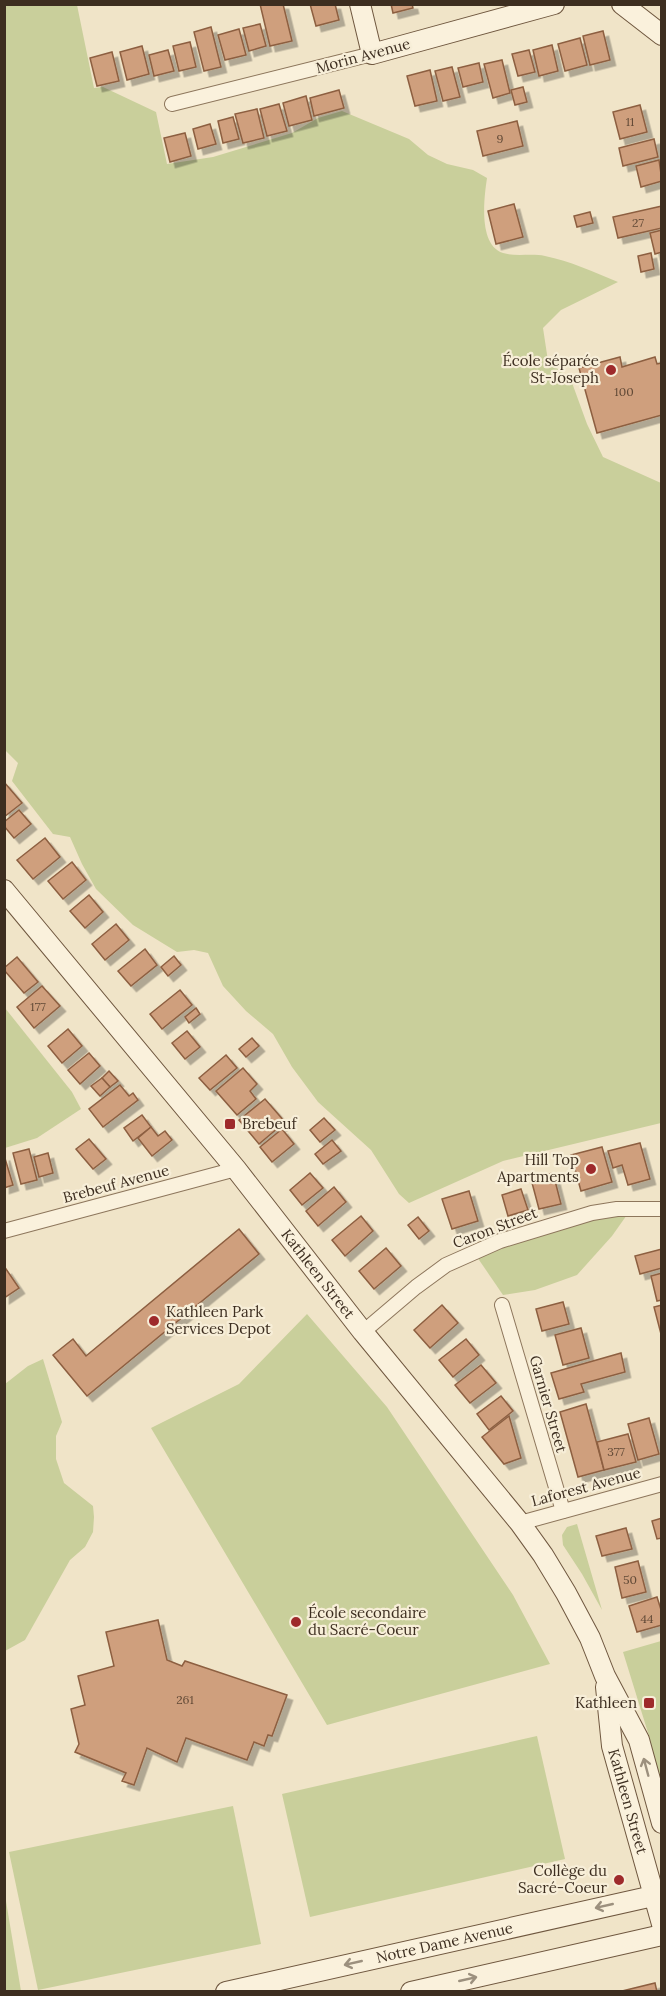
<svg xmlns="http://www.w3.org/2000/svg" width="666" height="1996" font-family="Lora,serif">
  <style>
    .green { fill: #c9cf9b }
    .building { fill: #cf9f7d; stroke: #8d5f41; stroke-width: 1.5; filter: url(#shadow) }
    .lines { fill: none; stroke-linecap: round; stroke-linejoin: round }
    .street-casing { stroke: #8d765c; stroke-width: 16 }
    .secondary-casing { stroke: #6f573f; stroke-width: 22 }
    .street { stroke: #faf1dc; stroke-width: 14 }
    .secondary { stroke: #faf1dc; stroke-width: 20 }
    .oneway { stroke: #9c907e }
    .poi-dot { fill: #9e2a2b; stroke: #f7eed8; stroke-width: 2 }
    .labels { text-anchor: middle; stroke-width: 4.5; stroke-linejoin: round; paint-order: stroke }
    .number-label { font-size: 12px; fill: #624a37 }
    .street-label { font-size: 15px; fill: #3d2e20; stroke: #f7eed8 }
    .poi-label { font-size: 15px; fill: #3d2e20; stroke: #f7eed8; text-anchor: end }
  </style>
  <defs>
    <filter id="shadow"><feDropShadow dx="5.5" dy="5.5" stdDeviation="0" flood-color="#0004"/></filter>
  </defs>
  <rect width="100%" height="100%" fill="#f0e4c8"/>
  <!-- green -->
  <g class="green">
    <path d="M4,5H77L94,88L103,87L156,112L167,164L213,157L292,133L318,118L342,111L409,139L428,155L447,164L473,170L487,178C484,198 478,245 503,253C516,257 532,253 545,256C570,261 594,272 618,282L561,310L543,328L548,361L571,380L587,424L603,457L661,483V1123L503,1161L409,1203L399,1194L371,1150L318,1102L292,1067L273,1034L246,1011L223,986L208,953L194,950L177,952L133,925L96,889L82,864L70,837L53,834L12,781L18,763L4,749Z"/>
    <polygon points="5,1008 72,1092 81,1109 37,1138 5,1148"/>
    <polygon points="629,1212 612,1236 577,1275 535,1290 503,1295 475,1254 593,1215"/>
    <polygon points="307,1314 387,1407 513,1595 550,1664 327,1725 151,1428 239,1384"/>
    <polygon points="43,1359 62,1422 56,1436 56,1459 64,1483 93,1506 94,1517 93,1532 85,1547 70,1560 25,1640 5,1651 5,1384 28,1366"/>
    <polygon points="577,1524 602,1610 582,1574 563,1545 562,1535 567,1527"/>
    <polygon points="661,1641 661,1789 649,1736 623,1652"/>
    <polygon points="537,1736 565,1859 310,1917 282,1794"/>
    <polygon points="233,1806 261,1944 38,1990 9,1852"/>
    <polygon points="4,1895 5,1895 21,1991 5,1991"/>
  </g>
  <!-- building -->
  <g class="building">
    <polygon points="260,4 283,4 292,41 270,46"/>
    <polygon points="310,4 335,4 339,20 316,26"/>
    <polygon points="391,4 412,4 413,8 393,13"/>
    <polygon points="260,24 266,46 249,51 243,28"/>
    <polygon points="211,27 221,67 204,71 194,32"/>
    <polygon points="239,29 246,55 225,60 218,35"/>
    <polygon points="603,31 610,60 590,65 583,36"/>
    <polygon points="580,38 587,65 565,71 558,44"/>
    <polygon points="190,42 196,67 179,71 173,46"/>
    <polygon points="552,45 558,71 539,76 533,50"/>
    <polygon points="142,46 149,74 127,80 120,52"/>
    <polygon points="168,50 174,71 154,76 149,55"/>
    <polygon points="529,50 535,72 518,76 512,54"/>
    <polygon points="112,52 119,81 97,86 90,58"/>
    <polygon points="502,60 510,93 493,98 484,64"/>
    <polygon points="479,63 483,82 463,87 458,68"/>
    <polygon points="452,67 460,97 443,101 435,71"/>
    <polygon points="430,70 437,101 415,106 407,76"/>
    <polygon points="523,87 527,102 515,105 511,90"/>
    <polygon points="339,90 344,108 314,116 310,98"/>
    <polygon points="306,96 312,120 289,126 283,103"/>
    <polygon points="279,104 287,131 267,136 260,109"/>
    <polygon points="640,105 647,132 620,139 613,112"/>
    <polygon points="257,109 264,138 243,143 235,114"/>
    <polygon points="233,117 239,139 223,143 218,121"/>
    <polygon points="517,121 523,146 483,156 477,131"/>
    <polygon points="210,124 216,144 198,149 193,129"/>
    <polygon points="185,133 191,156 170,162 164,138"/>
    <polygon points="654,139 658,157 623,166 619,148"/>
    <polygon points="659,160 662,181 641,187 636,166"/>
    <polygon points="514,204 523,237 496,244 488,211"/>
    <polygon points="662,206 662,228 618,238 613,217"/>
    <polygon points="590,212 593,223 577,227 574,216"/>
    <polygon points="662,230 662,252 655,254 650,233"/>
    <polygon points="651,253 654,269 641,272 638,256"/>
    <polygon points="620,357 622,367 655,357 657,364 662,363 662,415 597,433 579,368"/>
    <polygon points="4,782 22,803 4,817"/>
    <polygon points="19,810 31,824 14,838 4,826 4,822"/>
    <polygon points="45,838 60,857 33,879 17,860"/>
    <polygon points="72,862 86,880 63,899 48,881"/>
    <polygon points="89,895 103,912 85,928 70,911"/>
    <polygon points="116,924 129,940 105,960 92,944"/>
    <polygon points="145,949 157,965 131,986 118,971"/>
    <polygon points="174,956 181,965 168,976 161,967"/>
    <polygon points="17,957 38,982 24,993 4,970 4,968"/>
    <polygon points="42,986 60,1006 34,1028 17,1007"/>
    <polygon points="180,990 192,1005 162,1029 150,1014"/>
    <polygon points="196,1008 200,1014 189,1023 185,1017"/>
    <polygon points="68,1029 82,1046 62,1063 48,1046"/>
    <polygon points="187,1031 200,1047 185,1059 172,1043"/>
    <polygon points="252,1038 259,1046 246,1057 239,1049"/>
    <polygon points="89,1053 100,1066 80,1084 68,1070"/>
    <polygon points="226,1055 237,1068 210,1090 199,1078"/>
    <polygon points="243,1068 257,1084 250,1091 256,1099 237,1115 216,1091"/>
    <polygon points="109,1071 118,1081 110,1087 102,1078"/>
    <polygon points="102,1078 110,1087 100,1096 91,1086"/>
    <polygon points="120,1085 129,1096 133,1093 138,1100 103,1127 89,1109"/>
    <polygon points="265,1099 285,1122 259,1144 239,1120"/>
    <polygon points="142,1115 151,1127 133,1141 124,1128"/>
    <polygon points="324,1118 335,1130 320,1142 310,1130"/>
    <polygon points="151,1127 158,1136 165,1131 172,1140 152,1156 138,1138"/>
    <polygon points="282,1129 294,1144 272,1162 260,1147"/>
    <polygon points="89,1139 106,1159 93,1169 76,1149"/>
    <polygon points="332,1140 341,1151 323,1164 315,1154"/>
    <polygon points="640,1143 650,1179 628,1185 622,1165 613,1168 608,1151"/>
    <polygon points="602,1147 612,1182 581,1191 571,1155"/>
    <polygon points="29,1149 37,1180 21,1184 13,1153"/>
    <polygon points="48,1153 53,1173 39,1177 34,1157"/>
    <polygon points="4,1155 13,1185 4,1188"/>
    <polygon points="310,1173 323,1188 302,1205 290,1190"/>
    <polygon points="553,1173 561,1204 539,1209 531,1179"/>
    <polygon points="334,1187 346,1202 318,1226 306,1211"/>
    <polygon points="521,1189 528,1210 508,1216 502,1195"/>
    <polygon points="469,1191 478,1221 452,1229 442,1199"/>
    <polygon points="361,1216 373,1231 345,1256 332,1240"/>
    <polygon points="418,1217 429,1231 419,1239 408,1225"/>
    <polygon points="239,1229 259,1254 87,1396 53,1355 73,1339 86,1356"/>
    <polygon points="386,1248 401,1266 374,1289 359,1271"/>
    <polygon points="662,1249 662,1268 640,1274 635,1256"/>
    <polygon points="6,1269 19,1288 4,1298 4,1271"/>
    <polygon points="662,1273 662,1300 657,1301 651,1276"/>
    <polygon points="563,1302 569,1324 542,1331 536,1309"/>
    <polygon points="442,1305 458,1323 430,1348 414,1330"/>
    <polygon points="662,1305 662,1334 661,1334 654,1307"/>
    <polygon points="581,1328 589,1358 563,1365 555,1335"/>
    <polygon points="466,1339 479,1355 453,1377 439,1360"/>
    <polygon points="621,1353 625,1372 581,1384 584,1392 559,1399 551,1373"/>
    <polygon points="481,1365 496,1383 470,1403 455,1385"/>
    <polygon points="501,1396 513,1411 489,1430 477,1414"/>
    <polygon points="586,1404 604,1470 578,1477 560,1412"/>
    <polygon points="509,1416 521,1458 504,1464 482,1437"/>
    <polygon points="649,1418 659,1454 638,1460 628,1424"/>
    <polygon points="628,1434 636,1462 604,1470 597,1442"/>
    <polygon points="662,1518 662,1538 657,1539 652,1521"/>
    <polygon points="626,1528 632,1549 602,1556 596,1536"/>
    <polygon points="638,1561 646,1592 622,1598 615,1567"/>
    <polygon points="657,1597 662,1613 662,1625 637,1632 629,1606"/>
    <polygon points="158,1620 167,1660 182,1666 185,1661 287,1695 272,1736 268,1735 264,1746 254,1742 247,1760 186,1738 177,1762 147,1748 134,1785 122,1781 126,1773 75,1752 79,1744 71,1709 85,1705 78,1676 114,1666 106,1632"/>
    <polygon points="655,1983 657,1992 618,1992"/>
  </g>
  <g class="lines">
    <defs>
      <g id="street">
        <polyline points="172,104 372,54"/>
        <polyline points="4,1231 236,1169"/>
        <polyline points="502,1305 563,1511"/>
        <polyline points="363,1332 416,1287 446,1265 500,1241 592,1213 617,1209 662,1209"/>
        <polyline points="520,1523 662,1484"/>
      </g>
      <g id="secondary">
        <polyline points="360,4 372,54 554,4"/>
        <polyline points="622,4 662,35"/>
        <path id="s1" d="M4,890L236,1169L363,1332L520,1523L543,1555L566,1593L590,1638L605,1676L639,1740L662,1823"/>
        <path id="s2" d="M606,1687L612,1746L662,1924"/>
        <path id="s3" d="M226,1992L662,1894"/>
        <polyline points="411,1992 662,1935"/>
      </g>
    </defs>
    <!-- street casing -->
    <use href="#street" class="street-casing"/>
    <!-- secondary casing -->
    <use href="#secondary" class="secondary-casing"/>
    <!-- street -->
    <use href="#street" class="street"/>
    <!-- secondary -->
    <use href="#secondary" class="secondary"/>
  </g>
  <!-- one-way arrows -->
  <defs><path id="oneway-shaft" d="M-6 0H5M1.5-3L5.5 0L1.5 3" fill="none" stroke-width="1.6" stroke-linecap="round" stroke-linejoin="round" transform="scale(1.5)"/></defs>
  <g class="oneway">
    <use href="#oneway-shaft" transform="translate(646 1767) rotate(-105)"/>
    <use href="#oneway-shaft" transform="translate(604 1906) rotate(167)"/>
    <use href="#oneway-shaft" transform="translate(353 1963) rotate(167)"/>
    <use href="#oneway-shaft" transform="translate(468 1979) rotate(-13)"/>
  </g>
  <!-- markers -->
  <g class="poi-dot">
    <circle cx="611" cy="370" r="6"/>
    <rect x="224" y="1118" width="12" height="12" rx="3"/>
    <circle cx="591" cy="1169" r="6"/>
    <circle cx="154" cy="1321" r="6"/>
    <circle cx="296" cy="1622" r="6"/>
    <rect x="643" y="1697" width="12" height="12" rx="3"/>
    <circle cx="619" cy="1880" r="6"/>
  </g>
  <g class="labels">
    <!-- number labels -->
    <g class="number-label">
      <text x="630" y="126">11</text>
      <text x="500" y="143">9</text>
      <text x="638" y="227">27</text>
      <text x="624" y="396">100</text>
      <text x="38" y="1011">177</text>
      <text x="616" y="1456">377</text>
      <text x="630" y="1584">50</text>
      <text x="647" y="1623">44</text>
      <text x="185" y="1704">261</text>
    </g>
    <!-- street labels -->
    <g class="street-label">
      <text transform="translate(363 56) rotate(-15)" y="5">Morin Avenue</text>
      <text transform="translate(116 1184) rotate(-15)" y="5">Brebeuf Avenue</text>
      <text transform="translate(495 1228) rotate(-21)" y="5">Caron Street</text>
      <text dy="5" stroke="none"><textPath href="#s1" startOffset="496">Kathleen Street</textPath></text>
      <text transform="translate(548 1404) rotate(74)" y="5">Garnier Street</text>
      <text transform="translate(586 1487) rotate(-15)" y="5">Laforest Avenue</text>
      <text dy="5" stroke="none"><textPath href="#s2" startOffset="117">Kathleen Street</textPath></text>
      <text dy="5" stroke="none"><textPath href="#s3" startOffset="224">Notre Dame Avenue</textPath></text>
    </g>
    <!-- poi labels -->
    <g class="poi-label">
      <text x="599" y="366">École séparée<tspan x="599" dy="17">St-Joseph</tspan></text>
      <text x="242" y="1129" text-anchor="start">Brebeuf</text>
      <text x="579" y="1165">Hill Top<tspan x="579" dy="17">Apartments</tspan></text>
      <text x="166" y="1317" text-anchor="start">Kathleen Park<tspan x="166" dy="17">Services Depot</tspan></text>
      <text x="308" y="1618" text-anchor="start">École secondaire<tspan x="308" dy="17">du Sacré-Coeur</tspan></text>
      <text x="637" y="1708">Kathleen</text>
      <text x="607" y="1876">Collège du<tspan x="607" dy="17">Sacré-Coeur</tspan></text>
    </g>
  </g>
  <!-- border -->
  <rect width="666" height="1996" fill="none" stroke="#3d2e20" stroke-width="12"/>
</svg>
